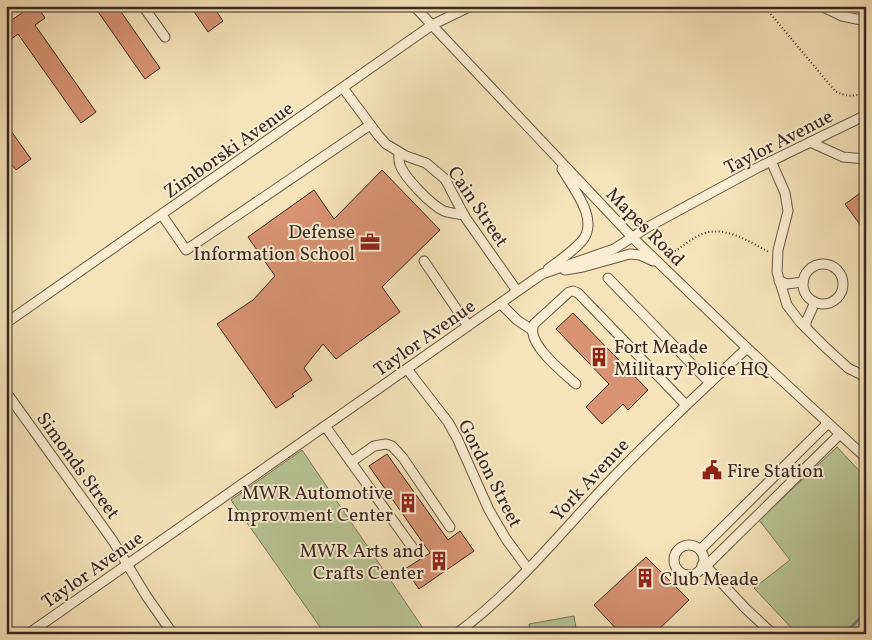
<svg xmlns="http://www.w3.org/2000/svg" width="872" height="640" font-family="Vollkorn,serif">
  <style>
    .green { fill: #b8c593; stroke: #78765a }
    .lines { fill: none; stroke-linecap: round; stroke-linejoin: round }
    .stream { stroke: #758179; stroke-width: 2.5 }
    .building { fill: #d89373; stroke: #382820 }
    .minor-casing { stroke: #685746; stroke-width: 11 }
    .path { stroke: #382820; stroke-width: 2; stroke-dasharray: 1 2.5; stroke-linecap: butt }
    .minor { stroke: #faedd2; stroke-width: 9 }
    .labels { text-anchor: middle; stroke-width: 4; stroke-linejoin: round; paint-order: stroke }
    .street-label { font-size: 19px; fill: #382820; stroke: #faedd2 }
    .poi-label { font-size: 19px; fill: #382820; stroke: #faedd2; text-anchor: end }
  </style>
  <rect width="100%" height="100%" fill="#f7e3b9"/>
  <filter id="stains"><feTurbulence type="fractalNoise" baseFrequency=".004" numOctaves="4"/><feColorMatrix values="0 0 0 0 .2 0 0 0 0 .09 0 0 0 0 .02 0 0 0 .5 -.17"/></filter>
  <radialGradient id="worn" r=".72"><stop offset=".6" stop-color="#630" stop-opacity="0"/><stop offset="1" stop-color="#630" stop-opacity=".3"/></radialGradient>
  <!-- green -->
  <g class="green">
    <polygon points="837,447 866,478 866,634 797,634 754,588 790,560 759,520"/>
    <polygon points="302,450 427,634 325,634 231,500"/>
    <polygon points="574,616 577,634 530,634 529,624"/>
  </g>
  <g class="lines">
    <!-- stream -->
    <polyline class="stream" points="844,634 866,612"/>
  </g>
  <!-- building -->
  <g class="building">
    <polygon points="32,6 37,6 45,18 35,25 96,112 81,123 18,34 6,43 6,24"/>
    <polygon points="94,6 117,6 160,68 145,79"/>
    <polygon points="190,6 213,6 223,21 208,32"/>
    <polygon points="6,124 31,159 16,170 6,157"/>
    <polygon points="382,170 440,230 382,287 400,312 336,359 323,344 304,368 312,380 292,394 294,396 276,408 217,324 253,300 275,276 248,237 314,190 334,219"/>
    <polygon points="866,189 866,233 845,204"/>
    <polygon points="573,313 648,390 628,410 623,404 602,424 586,407 609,384 556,329"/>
    <polygon points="387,454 448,540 460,531 474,551 419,589 405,569 430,553 369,466"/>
    <polygon points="646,557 689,600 654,634 621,634 594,605"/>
  </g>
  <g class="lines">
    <defs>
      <g id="minor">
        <polyline points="143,6 165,37"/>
        <polyline points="414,6 632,237 747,348 866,458"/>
        <polyline points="821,6 842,16 866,21"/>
        <polyline points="343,88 378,135 386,144 406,156 426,163 445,179 465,217 517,291"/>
        <polyline points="810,142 843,157 866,159"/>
        <path d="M399,153C399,157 398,160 400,165C405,178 431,205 444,211C450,213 458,214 464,215"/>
        <polyline points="771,161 785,193 788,211 778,250 777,272 787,305 800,322 823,345 848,368 866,377"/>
        <polyline points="162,215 186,250 370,125"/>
        <polyline points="424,261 468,326"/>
        <circle cx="823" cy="284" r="20"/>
        <path d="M548,269C559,261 572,252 581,242C601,221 573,188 562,169"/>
        <polyline points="565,270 583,267 630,254 640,255 653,261"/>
        <polyline points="608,278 710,383"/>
        <polyline points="779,281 787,284 803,282"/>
        <polyline points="501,304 517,320 532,330"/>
        <polyline points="6,323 432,25 471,6"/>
        <polyline points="806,328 806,322 815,302"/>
        <polyline points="407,369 448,422 457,438 489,510 506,539 528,569"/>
        <path d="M576,384C563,372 525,343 534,324L569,292L573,291L578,293L686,405"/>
        <polyline points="6,392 113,541 147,597 173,634"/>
        <polyline points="325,426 415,551"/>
        <polyline points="351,462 374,446 386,444 392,446 403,458 450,527"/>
        <circle cx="689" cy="560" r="15"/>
        <polyline points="700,550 828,423"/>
        <polyline points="702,565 706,566 746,609 773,634"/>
        <polyline points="706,566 840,434"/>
        <polyline points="28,634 542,274 614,249 648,227 757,168 866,115"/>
        <path d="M456,634C513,592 557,537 605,486C650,438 699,393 747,348"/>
      </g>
    </defs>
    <!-- minor casing -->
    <use href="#minor" class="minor-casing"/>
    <!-- path -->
    <g class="path">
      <path d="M764,6L835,91C846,97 854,97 866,92"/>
      <path d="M672,253C682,247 691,239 702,234C726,225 749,242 769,252"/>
    </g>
    <!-- minor -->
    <use href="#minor" class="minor"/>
  </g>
  <!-- icons -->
  <defs>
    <symbol id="office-bare" viewBox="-9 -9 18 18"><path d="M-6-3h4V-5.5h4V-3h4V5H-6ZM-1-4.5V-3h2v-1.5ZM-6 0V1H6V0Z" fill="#8f2418" stroke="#faedd2" stroke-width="2.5" paint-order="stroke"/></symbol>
    <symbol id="building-bare" viewBox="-9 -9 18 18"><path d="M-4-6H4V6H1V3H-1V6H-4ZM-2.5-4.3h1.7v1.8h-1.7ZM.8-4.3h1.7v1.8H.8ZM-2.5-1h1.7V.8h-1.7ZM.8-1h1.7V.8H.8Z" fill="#8f2418" stroke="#faedd2" stroke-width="2.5" paint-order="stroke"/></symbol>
    <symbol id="civic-bare" viewBox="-9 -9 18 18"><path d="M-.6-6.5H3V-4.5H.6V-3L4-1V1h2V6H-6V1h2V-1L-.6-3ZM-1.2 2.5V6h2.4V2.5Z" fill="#8f2418" stroke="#faedd2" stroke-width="2.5" paint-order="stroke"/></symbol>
  </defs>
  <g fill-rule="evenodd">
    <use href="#office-bare" x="356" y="228" width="28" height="28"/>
    <use href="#building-bare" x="585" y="343" width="28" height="28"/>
    <use href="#civic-bare" x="698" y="456" width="28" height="28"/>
    <use href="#building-bare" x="394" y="489" width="28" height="28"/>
    <use href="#building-bare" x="425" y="547" width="28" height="28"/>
    <use href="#building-bare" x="631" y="564" width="28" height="28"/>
  </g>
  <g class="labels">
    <!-- street labels -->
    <g class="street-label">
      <text transform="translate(778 141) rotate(-27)" y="7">Taylor Avenue</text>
      <text transform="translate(228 149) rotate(-35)" y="7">Zimborski Avenue</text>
      <text transform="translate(479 206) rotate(56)" y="7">Cain Street</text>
      <text transform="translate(646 226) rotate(45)" y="7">Mapes Road</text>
      <text transform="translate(424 337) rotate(-35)" y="7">Taylor Avenue</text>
      <text transform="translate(79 465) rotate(54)" y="7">Simonds Street</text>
      <text transform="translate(491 473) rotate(63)" y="7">Gordon Street</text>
      <text transform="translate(589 479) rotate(-47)" y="7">York Avenue</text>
      <text transform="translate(92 569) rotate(-35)" y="7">Taylor Avenue</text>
    </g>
    <!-- poi labels -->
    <g class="poi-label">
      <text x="355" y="238">Defense<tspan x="355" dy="22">Information School</tspan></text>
      <text x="614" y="353" text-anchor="start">Fort Meade<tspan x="614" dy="22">Military Police HQ</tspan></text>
      <text x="727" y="477" text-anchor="start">Fire Station</text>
      <text x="393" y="499">MWR Automotive<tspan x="393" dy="22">Improvment Center</tspan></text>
      <text x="424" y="557">MWR Arts and<tspan x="424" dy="22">Crafts Center</tspan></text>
      <text x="660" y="585" text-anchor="start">Club Meade</text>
    </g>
  </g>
  <!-- margin -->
  <rect width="872" height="640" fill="none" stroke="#f7e3b9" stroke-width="25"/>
  <rect x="8" y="8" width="857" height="625" fill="none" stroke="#382820" stroke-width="2.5"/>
  <rect x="12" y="12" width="847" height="615" fill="none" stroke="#382820"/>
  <rect width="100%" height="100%" filter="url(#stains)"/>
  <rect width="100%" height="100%" fill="url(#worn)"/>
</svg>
